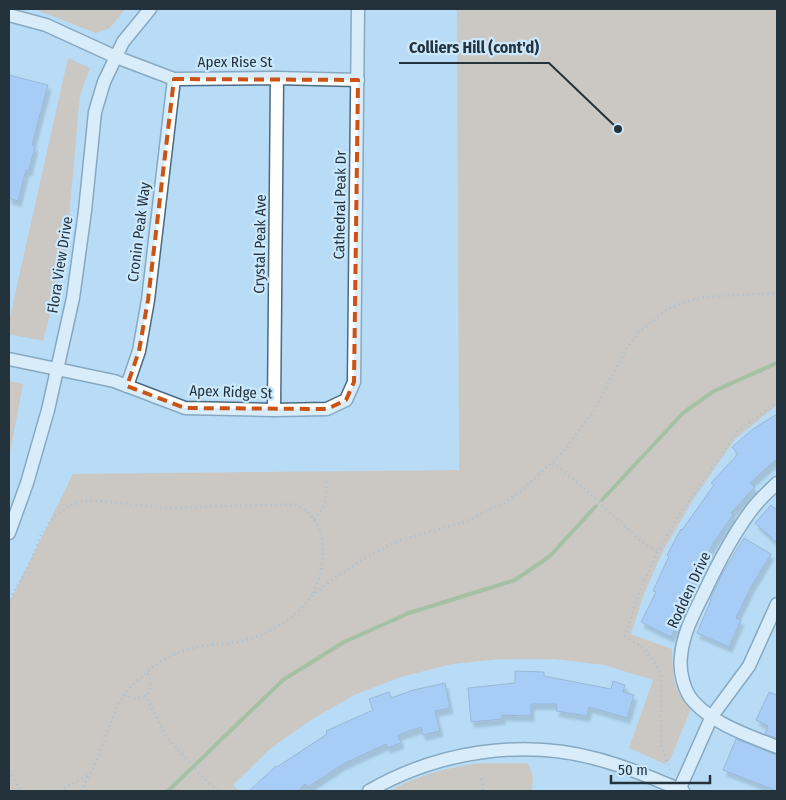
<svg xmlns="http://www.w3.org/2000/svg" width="786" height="800" font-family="'Fira Sans Condensed',sans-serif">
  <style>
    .green { fill: #e2ae83 }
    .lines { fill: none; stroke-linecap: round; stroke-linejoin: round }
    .stream { stroke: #8ca043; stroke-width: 4 }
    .building { fill: #92b8f5; stroke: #778aaa; filter: url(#shadow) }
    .minor-casing { stroke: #4a6a82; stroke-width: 15 }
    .path { stroke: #87a4b9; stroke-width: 2.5; stroke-dasharray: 1 4; stroke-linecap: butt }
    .minor { stroke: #fff; stroke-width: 12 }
    .marked { fill: none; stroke: #cb5313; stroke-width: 4; stroke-dasharray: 10 6; stroke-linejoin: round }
    .labels { text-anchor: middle; stroke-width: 4.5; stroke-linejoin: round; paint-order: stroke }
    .street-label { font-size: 15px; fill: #24323c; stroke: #cbe8fd }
    .leader { fill: none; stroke: #24323c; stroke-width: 2 }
    .callout-dot { fill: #24323c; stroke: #cbe8fd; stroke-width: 2 }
    .callout-label { font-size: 16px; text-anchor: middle; font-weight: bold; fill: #24323c; stroke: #cbe8fd; stroke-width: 4.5; stroke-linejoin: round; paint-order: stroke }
  </style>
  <defs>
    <filter id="shadow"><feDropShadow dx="3" dy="5.5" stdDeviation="1" flood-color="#0004"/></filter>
  </defs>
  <rect width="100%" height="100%" fill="#b8dcf6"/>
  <!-- green -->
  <g class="green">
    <polygon points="34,9 125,9 110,28 96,33"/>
    <path d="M457,9H777V405L735,439L691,503L662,553L644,594L631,634L672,649C673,676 672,689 691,709L670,760L665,764L629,748L653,680L604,665L554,659H501L452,664L401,677L354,695L311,720L270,749L233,785L239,791H9V603L73,474L459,470Z"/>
    <polygon points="68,58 90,68 80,95 66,251 43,341 9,334 9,321"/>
    <polygon points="9,381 23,384 9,458"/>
    <path d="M479,763H527C534,772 534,781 531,791H389C418,775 446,768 479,763Z"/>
  </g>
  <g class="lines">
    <!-- stream -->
    <g class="stream">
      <polyline points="602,500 683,413 714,391 777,363"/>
      <polyline points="168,791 283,680 344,642 409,613 515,580 550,556 596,506"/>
    </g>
  </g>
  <!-- building -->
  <g class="building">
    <polygon points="9,75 48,85 32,145 35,146 29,170 26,170 18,201 9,198"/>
    <polygon points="777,414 777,459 750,483 755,487 731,513 733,515 714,542 689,590 693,592 671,637 641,622 656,592 653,591 669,556 667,555 681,529 682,530 714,485 711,483 738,454 732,447 753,429"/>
    <polygon points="771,505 777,510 777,543 755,523"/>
    <polygon points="744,538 771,554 751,587 736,618 741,620 729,647 697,633 711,600 710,600 722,574"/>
    <polygon points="515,671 544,672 544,676 611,689 613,681 625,685 623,692 634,695 627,718 589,707 587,716 556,711 557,704 531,704 531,716 502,715 502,719 471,722 468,688 515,683"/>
    <polygon points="445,683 450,708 435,711 440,731 423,735 421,727 398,735 401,743 387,748 386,744 343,764 308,787 305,784 298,791 249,791 276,766 277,767 327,734 326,731 373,710 369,699 389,692 391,698 413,690"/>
    <polygon points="769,692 777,695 777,738 765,734 768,726 756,720"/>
    <polygon points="736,739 777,755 777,791 723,770"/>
  </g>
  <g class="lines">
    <defs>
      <g id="minor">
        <polyline points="9,15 46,25 116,57 174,79 277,78 358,80"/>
        <polyline points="9,359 114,381 185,408 274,410 327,409 346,400 354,382 358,9"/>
        <polyline points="127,386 139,351 148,300 174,79"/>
        <polyline points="274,410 277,78"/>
        <path d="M777,483C769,491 760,499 753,508C733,534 718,563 704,593C694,613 683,633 681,656C679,671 684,692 694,702C715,725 750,736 777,747"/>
        <polyline points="9,533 27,483 48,410 73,298 85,211 95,112 104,82 123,42 150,9"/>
        <polyline points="679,790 712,716 749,666 777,604"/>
        <path d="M369,791C436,752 522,738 597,759C627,767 655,779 683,791"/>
      </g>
    </defs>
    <!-- minor casing -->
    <use href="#minor" class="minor-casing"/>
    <!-- path -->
    <g class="path">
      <polyline points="553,463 574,479 644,544 658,551"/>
      <path d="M314,519C327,504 327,498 326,479"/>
      <path d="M9,604L13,593L28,567L43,530L56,515L69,506L84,501H101L166,508L295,504C331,521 327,563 313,594"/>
      <path d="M124,695C128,696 132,698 136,698C152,698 154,682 146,671"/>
      <polyline points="145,695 167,738 210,784 218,791"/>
      <polyline points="670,770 661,745 661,675 655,663 644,649 625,636 639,593 658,551 676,520 737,432 777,402"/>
      <polyline points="9,771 21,791"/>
      <polyline points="481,779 484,791"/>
      <polyline points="60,791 89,774"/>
      <polyline points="81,791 96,762 116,708 128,690 153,666 179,652 203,646 238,642 264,634 289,619 302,608 313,595 333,579 368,556 398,541 464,522 504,503 521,491 564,451 595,409 627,347 639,332 666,310 682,303 704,297 777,293"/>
    </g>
    <!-- minor -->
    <use href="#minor" class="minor"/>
  </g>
  <!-- marked area -->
  <path d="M0 0H786V800H0ZM174,79L358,80L354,382L346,400L327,409L185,408L127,386L139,351L148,300Z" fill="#b8dcf6" fill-opacity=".55" fill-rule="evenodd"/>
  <path class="marked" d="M174,79L358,80L354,382L346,400L327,409L185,408L127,386L139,351L148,300Z"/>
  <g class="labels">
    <!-- street labels -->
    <g class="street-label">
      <text x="235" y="67">Apex Rise St</text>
      <text transform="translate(340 205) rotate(-89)" y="5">Cathedral Peak Dr</text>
      <text transform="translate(139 232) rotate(-83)" y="5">Cronin Peak Way</text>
      <text transform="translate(260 244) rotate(-89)" y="5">Crystal Peak Ave</text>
      <text transform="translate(60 265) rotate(-81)" y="5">Flora View Drive</text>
      <text transform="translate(231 392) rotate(2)" y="5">Apex Ridge St</text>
      <text transform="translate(689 590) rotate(-65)" y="5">Rodden Drive</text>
    </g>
  </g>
  <!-- callouts -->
  <path class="leader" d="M618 129L549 63H399"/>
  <circle class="callout-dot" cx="618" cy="129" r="5"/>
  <g class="callout-label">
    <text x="474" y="53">Colliers Hill (cont'd)</text>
  </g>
  <!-- border -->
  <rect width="786" height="800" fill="none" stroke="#24323c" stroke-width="20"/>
  <!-- scale -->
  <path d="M611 775v8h99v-8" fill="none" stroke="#24323c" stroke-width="2.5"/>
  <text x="618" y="775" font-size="15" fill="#24323c" stroke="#cbe8fd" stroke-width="4" paint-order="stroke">50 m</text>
</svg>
